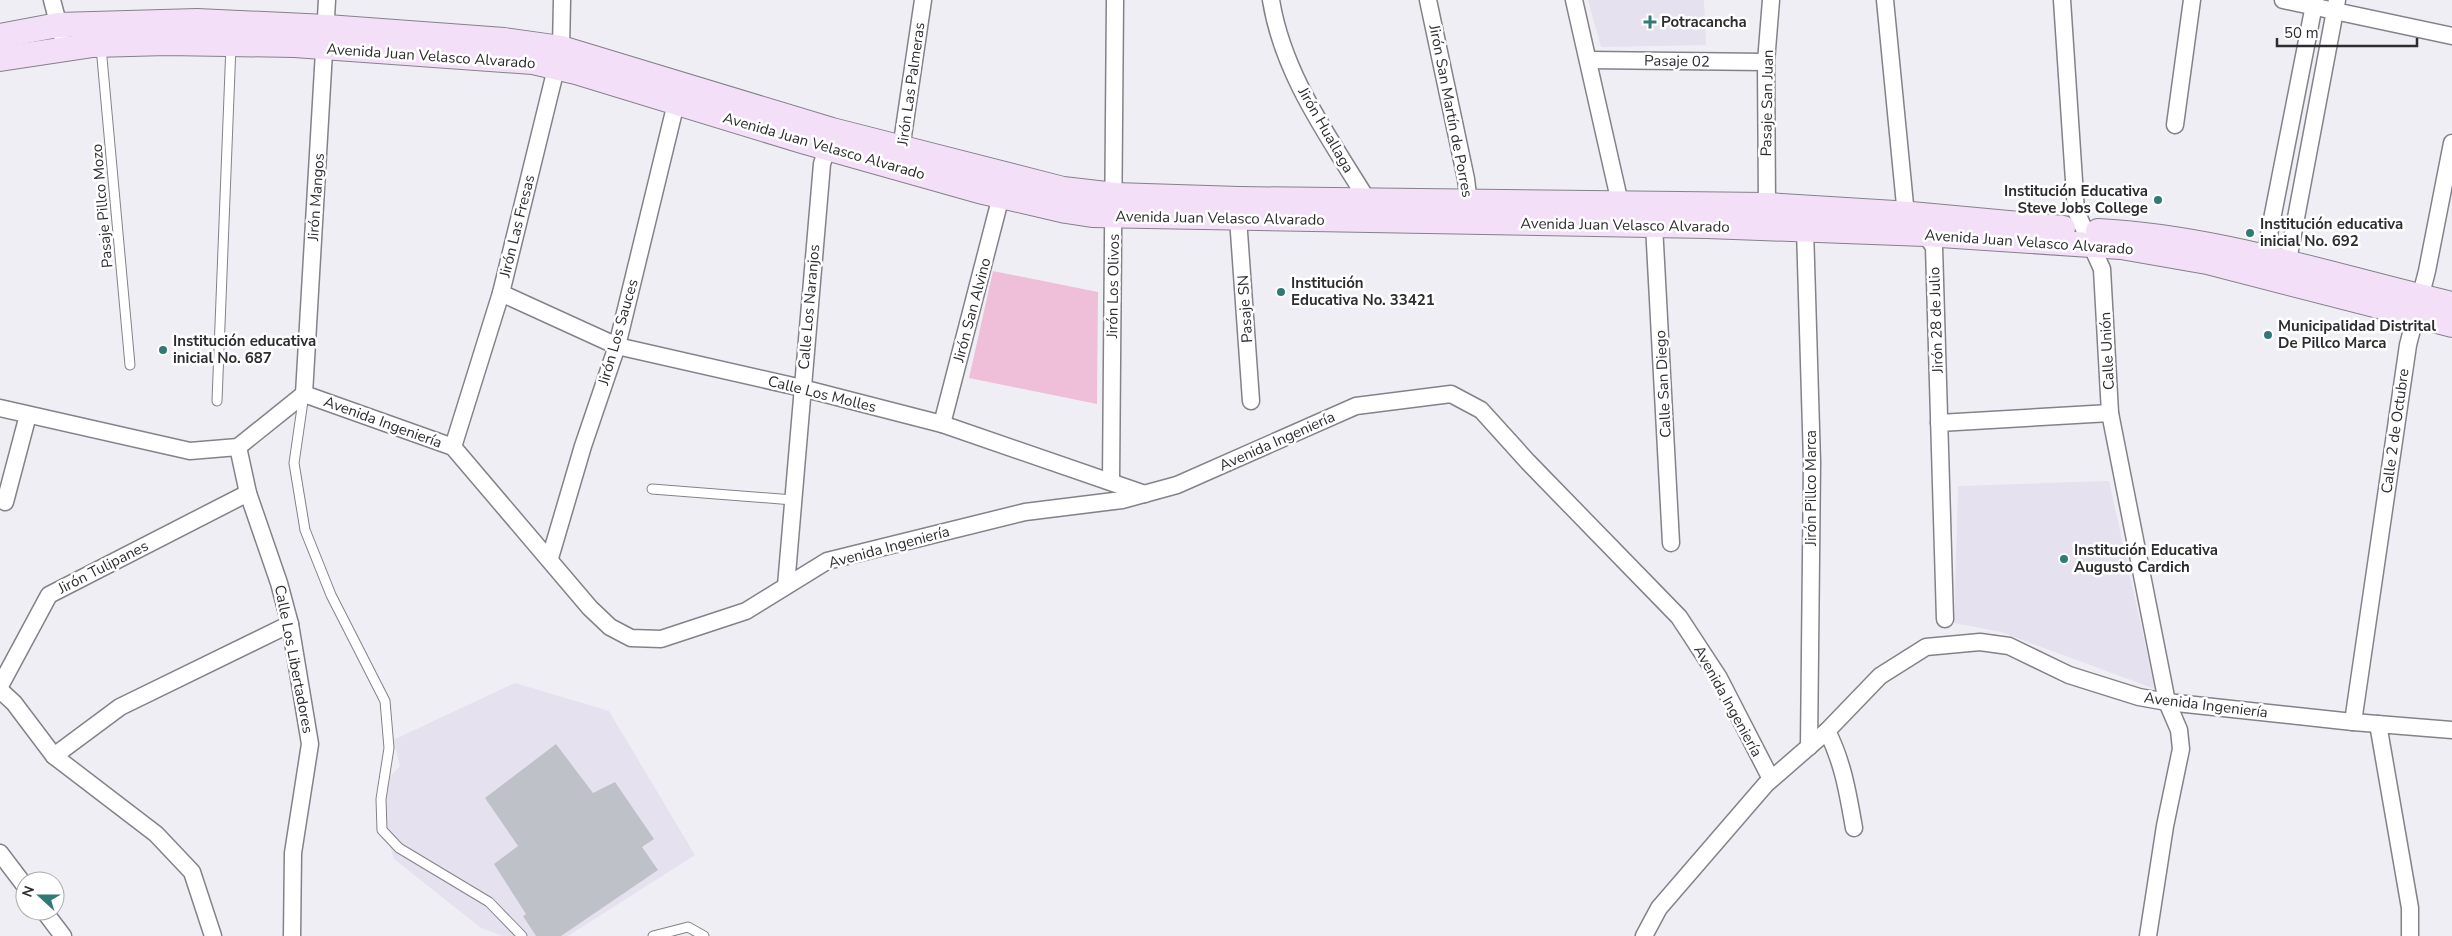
<svg xmlns="http://www.w3.org/2000/svg" width="2452" height="936" font-family="'Nunito Sans',sans-serif">
  <style>
    .built { fill: #e5e1ef }
    .green { fill: #efbfda }
    .building { fill: #bfc1c8 }
    .lines { fill: none; stroke-linecap: round; stroke-linejoin: round }
    .lane-casing { stroke: #848288; stroke-width: 11 }
    .street-casing { stroke: #848288; stroke-width: 19 }
    .secondary-casing { stroke: #848288; stroke-width: 26 }
    .lane { stroke: #fff; stroke-width: 9 }
    .street { stroke: #fff; stroke-width: 16 }
    .secondary { stroke: #f3dff7; stroke-width: 24 }
    .poi-dot { fill: #317975; stroke: #fff; stroke-width: 2 }
    .labels { text-anchor: middle; stroke-width: 5; stroke-linejoin: round; paint-order: stroke }
    .poi-label { font-size: 15px; font-weight: bold; fill: #2d2c2f; stroke: #fff; text-anchor: start }
    .street-label { font-size: 15px; fill: #2d2c2f; stroke: #fff }
  </style>
  <rect width="100%" height="100%" fill="#f0eef5"/>
  <!-- built -->
  <g class="built">
    <polygon points="1588,0 1704,0 1706,45 1601,47"/>
    <polygon points="2109,481 2155,689 2001,632 1954,623 1958,486"/>
    <polygon points="515,683 609,711 695,855 568,936 503,936 481,928 394,859 385,831 382,785 400,766 393,740"/>
  </g>
  <!-- green -->
  <polygon class="green" points="993,271 1098,292 1097,404 969,378"/>
  <!-- building -->
  <polygon class="building" points="556,744 593,793 615,782 654,839 642,847 658,870 561,936 536,936 523,916 526,914 494,864 518,846 485,798"/>
  <g class="lines">
    <defs>
      <g id="lane">
        <polyline points="101,47 130,365"/>
        <polyline points="304,394 294,463 305,530 331,595 385,701 389,748 381,799 382,830 399,848 489,902 522,936"/>
        <polyline points="217,401 231,45"/>
        <polyline points="652,489 793,500"/>
        <polyline points="653,936 688,927 704,936"/>
      </g>
      <g id="street">
        <polyline points="52,0 61,34"/>
        <path d="M1271,0C1283,75 1329,137 1368,201"/>
        <polyline points="1428,0 1466,179 1470,212"/>
        <polyline points="1574,0 1622,212"/>
        <polyline points="1885,0 1905,205 1934,247 1945,619"/>
        <polyline points="2062,0 2076,211 2102,269 2110,413 2167,702 2179,730 2181,749 2165,826 2148,936"/>
        <polyline points="2283,0 2452,36"/>
        <polyline points="1588,60 1766,62"/>
        <polyline points="2175,125 2192,0"/>
        <polyline points="900,156 923,0"/>
        <polyline points="1767,205 1766,62 1771,0"/>
        <polyline points="1238,218 1251,401"/>
        <polyline points="1654,225 1671,543"/>
        <polyline points="1805,229 1812,462 1809,747"/>
        <polyline points="2263,265 2315,0"/>
        <polyline points="2286,271 2337,0"/>
        <polyline points="501,293 617,346 802,388 942,424 1145,494"/>
        <polyline points="304,394 453,447 590,608 610,627 631,638 661,639 746,611 827,561 1025,512 1122,500 1177,485 1356,406 1451,394 1481,410 1528,462 1679,617 1719,678 1771,779"/>
        <polyline points="304,394 327,0"/>
        <polyline points="0,408 190,451 238,447 304,394"/>
        <polyline points="1939,423 2110,413"/>
        <polyline points="942,424 1001,196"/>
        <polyline points="238,447 248,493 279,583 290,624 310,744 293,853 292,936"/>
        <polyline points="453,447 501,293 561,48 562,0"/>
        <polyline points="1111,482 1115,0"/>
        <polyline points="5,502 28,415"/>
        <polyline points="550,558 583,446 617,346 676,103"/>
        <polyline points="786,586 822,164 827,148"/>
        <polyline points="0,686 49,595 248,493"/>
        <polyline points="0,690 14,703 54,756 156,834 192,872 213,936"/>
        <polyline points="2353,722 2408,345 2427,271 2452,143"/>
        <polyline points="2378,724 2410,908 2410,936"/>
        <path d="M1827,731C1843,762 1848,794 1854,828"/>
        <polyline points="54,756 120,707 290,624"/>
        <polyline points="0,853 25,886"/>
        <polyline points="44,911 63,936"/>
        <polyline points="1644,936 1659,908 1766,784 1827,731 1880,676 1926,647 1980,642 2009,646 2069,675 2139,697 2167,702 2353,722 2452,730"/>
      </g>
      <g id="secondary">
        <polyline points="0,36 58,25 197,21 327,27 504,40 561,48 832,130 1063,189 1115,195 1239,199 1767,205 1911,214 2063,228"/>
        <polyline points="0,59 93,45 167,43 295,45 533,62 576,72 802,141 979,191 1066,211 1092,215 1707,226 1925,234 2121,247 2207,262 2452,325"/>
        <path d="M2098,231C2219,237 2335,277 2452,304"/>
      </g>
    </defs>
    <!-- lane casing -->
    <use href="#lane" class="lane-casing"/>
    <!-- street casing -->
    <use href="#street" class="street-casing"/>
    <!-- secondary casing -->
    <use href="#secondary" class="secondary-casing"/>
    <!-- lane -->
    <use href="#lane" class="lane"/>
    <!-- street -->
    <use href="#street" class="street"/>
    <!-- secondary -->
    <use href="#secondary" class="secondary"/>
  </g>
  <!-- markers -->
  <g class="poi-dot">
    <path d="M1647.5 14.5h5v5h5v5h-5v5h-5v-5h-5v-5h5z"/>
    <circle cx="2158" cy="200" r="5"/>
    <circle cx="2250" cy="233" r="5"/>
    <circle cx="1281" cy="292" r="5"/>
    <circle cx="2268" cy="335" r="5"/>
    <circle cx="163" cy="350" r="5"/>
    <circle cx="2064" cy="559" r="5"/>
  </g>
  <g class="labels">
    <!-- poi labels -->
    <g class="poi-label">
      <text x="1661" y="27">Potracancha</text>
      <text x="2148" y="196" text-anchor="end">Institución Educativa<tspan x="2148" dy="17">Steve Jobs College</tspan></text>
      <text x="2260" y="229">Institución educativa<tspan x="2260" dy="17">inicial No. 692</tspan></text>
      <text x="1291" y="288">Institución<tspan x="1291" dy="17">Educativa No. 33421</tspan></text>
      <text x="2278" y="331">Municipalidad Distrital<tspan x="2278" dy="17">De Pillco Marca</tspan></text>
      <text x="173" y="346">Institución educativa<tspan x="173" dy="17">inicial No. 687</tspan></text>
      <text x="2074" y="555">Institución Educativa<tspan x="2074" dy="17">Augusto Cardich</tspan></text>
    </g>
    <!-- street labels -->
    <g class="street-label">
      <text transform="translate(431 56) rotate(4)" y="5">Avenida Juan Velasco Alvarado</text>
      <text transform="translate(1677 61) rotate(1)" y="5">Pasaje 02</text>
      <text transform="translate(911 84) rotate(-82)" y="5">Jirón Las Palmeras</text>
      <text transform="translate(1767 103) rotate(-89)" y="5">Pasaje San Juan</text>
      <text transform="translate(1451 111) rotate(79)" y="5">Jirón San Martín de Porres</text>
      <text transform="translate(1326 130) rotate(60)" y="5">Jirón Huallaga</text>
      <text transform="translate(824 146) rotate(16)" y="5">Avenida Juan Velasco Alvarado</text>
      <text transform="translate(316 197) rotate(-86)" y="5">Jirón Mangos</text>
      <text transform="translate(102 206) rotate(-95)" y="5">Pasaje Pillco Mozo</text>
      <text transform="translate(1220 218) rotate(1)" y="5">Avenida Juan Velasco Alvarado</text>
      <text transform="translate(1625 225) rotate(1)" y="5">Avenida Juan Velasco Alvarado</text>
      <text transform="translate(517 226) rotate(-76)" y="5">Jirón Las Fresas</text>
      <text transform="translate(2029 242) rotate(4)" y="5">Avenida Juan Velasco Alvarado</text>
      <text transform="translate(1113 286) rotate(-89)" y="5">Jirón Los Olivos</text>
      <text transform="translate(809 307) rotate(-85)" y="5">Calle Los Naranjos</text>
      <text transform="translate(1245 309) rotate(-94)" y="5">Pasaje SN</text>
      <text transform="translate(972 310) rotate(-75)" y="5">Jirón San Alvino</text>
      <text transform="translate(1936 320) rotate(-92)" y="5">Jirón 28 de Julio</text>
      <text transform="translate(618 332) rotate(-74)" y="5">Jirón Los Sauces</text>
      <text transform="translate(2107 351) rotate(-93)" y="5">Calle Unión</text>
      <text transform="translate(1663 384) rotate(-93)" y="5">Calle San Diego</text>
      <text transform="translate(822 394) rotate(14)" y="5">Calle Los Molles</text>
      <text transform="translate(383 422) rotate(20)" y="5">Avenida Ingeniería</text>
      <text transform="translate(2395 431) rotate(-82)" y="5">Calle 2 de Octubre</text>
      <text transform="translate(1277 441) rotate(-24)" y="5">Avenida Ingeniería</text>
      <text transform="translate(1811 488) rotate(-90)" y="5">Jirón Pillco Marca</text>
      <text transform="translate(889 547) rotate(-15)" y="5">Avenida Ingeniería</text>
      <text transform="translate(103 567) rotate(-27)" y="5">Jirón Tulipanes</text>
      <text transform="translate(294 659) rotate(79)" y="5">Calle Los Libertadores</text>
      <text transform="translate(1728 701) rotate(61)" y="5">Avenida Ingeniería</text>
      <text transform="translate(2206 705) rotate(7)" y="5">Avenida Ingeniería</text>
    </g>
  </g>
  <!-- north arrow -->
  <g transform="translate(40 896) rotate(291)"><circle r="24" fill="#ffffff" stroke="#ababac"/>
  <path d="M0-4L9 19L0 12L-9 19Z" fill="#317975"/>
  <text y="-8" font-size="14" font-weight="bold" text-anchor="middle" fill="#2d2c2f">N</text>
  </g>
  <!-- scale -->
  <path d="M2277 38v8h140v-8" fill="none" stroke="#2d2c2f" stroke-width="2.5"/>
  <text x="2284" y="38" font-size="15" fill="#2d2c2f" stroke="#ffffff" stroke-width="4" paint-order="stroke">50 m</text>
</svg>
